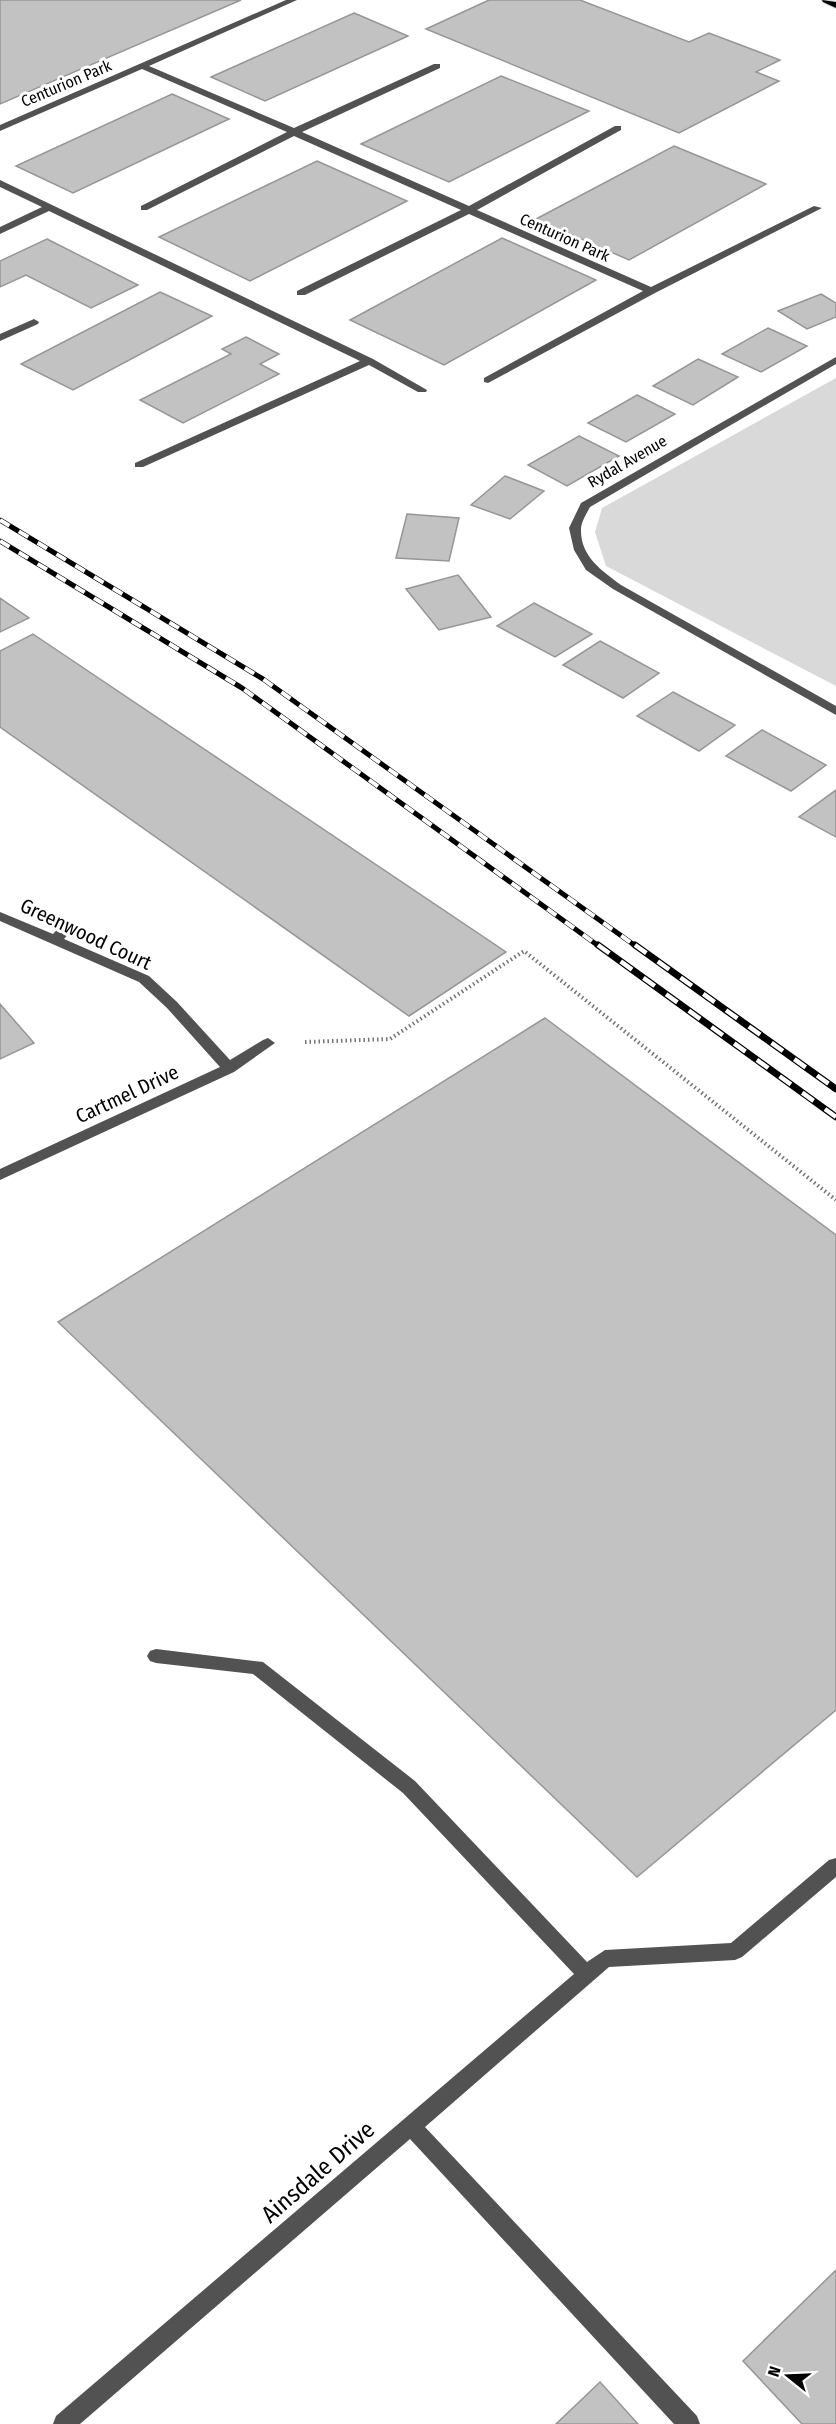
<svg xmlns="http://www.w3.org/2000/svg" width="836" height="2424" font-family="'Fira Sans Condensed',sans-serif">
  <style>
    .green { fill: #d9d9d9 }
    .building { fill: #c2c2c2; stroke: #969696; stroke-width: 1.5 }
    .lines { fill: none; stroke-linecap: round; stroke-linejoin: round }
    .major-casing { stroke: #dbdbdb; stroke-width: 2 }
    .path { stroke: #747474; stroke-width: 4; stroke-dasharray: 1.5 3; stroke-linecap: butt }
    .minor { fill: #525252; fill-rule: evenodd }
    .major { fill: #000; fill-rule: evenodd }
    .rail-far1-casing { stroke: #000; stroke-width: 5 }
    .rail-casing { stroke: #000; stroke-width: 7 }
    .rail-far1 { stroke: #fff; stroke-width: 4; stroke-dasharray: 11; stroke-linecap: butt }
    .rail { stroke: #fff; stroke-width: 4.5; stroke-dasharray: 14; stroke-linecap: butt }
    .labels { text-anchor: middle; stroke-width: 6; stroke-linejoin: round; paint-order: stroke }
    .far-street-label { font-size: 16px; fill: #000; stroke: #fff }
    .street-label { font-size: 20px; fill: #000; stroke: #fff }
    .near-street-label { font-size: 24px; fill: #000; stroke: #fff }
  </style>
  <rect width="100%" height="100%" fill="#fff"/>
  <!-- green -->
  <polygon class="green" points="836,378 836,686 606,566 595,532 602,508"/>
  <!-- building -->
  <g class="building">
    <polygon points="0,0 241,0 0,104"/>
    <polygon points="489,0 580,0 689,42 709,33 780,60 756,72 779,81 679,133 426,29"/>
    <polygon points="354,13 408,36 265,101 211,77"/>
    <polygon points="501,76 589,111 449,182 361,144"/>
    <polygon points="172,94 229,119 73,193 16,166"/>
    <polygon points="674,146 766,184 629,260 536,219"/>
    <polygon points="317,161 407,201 250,281 159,237"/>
    <polygon points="502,238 596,280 444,365 350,320"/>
    <polygon points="47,239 138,285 91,308 26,275 0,287 0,261"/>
    <polygon points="160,292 212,316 73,390 21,364"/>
    <polygon points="821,294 836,303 836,317 807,329 778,311"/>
    <polygon points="768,328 807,346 761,372 722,354"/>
    <polygon points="246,337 279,354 260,364 279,374 183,423 140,400 231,354 222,349"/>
    <polygon points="698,359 738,377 693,405 653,386"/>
    <polygon points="637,395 675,414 626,442 588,423"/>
    <polygon points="579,436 619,456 567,486 528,465"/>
    <polygon points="505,476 544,491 510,519 471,505"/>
    <polygon points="407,514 459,518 449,561 396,558"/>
    <polygon points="458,575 491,617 439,630 406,589"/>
    <polygon points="0,598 29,618 0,632"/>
    <polygon points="534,603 592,634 555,657 497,626"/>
    <polygon points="33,634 506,952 409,1016 0,727 0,651"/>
    <polygon points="600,641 659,673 623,698 563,665"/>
    <polygon points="673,692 735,725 699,751 637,716"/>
    <polygon points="762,730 826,765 791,791 726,756"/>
    <polygon points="836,790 836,837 799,817"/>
    <polygon points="0,1004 34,1043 0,1059"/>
    <polygon points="545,1018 836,1235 836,1710 637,1877 58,1322"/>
    <polygon points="836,2270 836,2424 802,2424 743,2361"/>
    <polygon points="600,2382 638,2424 556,2424"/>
  </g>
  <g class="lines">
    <defs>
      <polygon id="major" points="822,0 836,2 836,8 823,2"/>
    </defs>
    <!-- major casing -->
    <use href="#major" class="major-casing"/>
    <!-- path -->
    <polyline class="path" points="305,1042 390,1039 524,951 836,1200"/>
    <!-- minor -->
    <g class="minor">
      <polygon points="286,0 297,0 149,66 294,128 434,64 440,64 440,68 302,132 469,206 615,126 621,126 621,130 477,210 651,287 814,206 822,208 655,293 488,383 484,382 484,378 643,291 469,214 305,295 297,295 297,291 461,210 294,136 147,210 141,210 141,206 287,132 142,69 0,131 0,125"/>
      <polygon points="0,180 373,359 427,390 426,392 418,392 369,365 143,467 135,467 135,463 360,361 49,211 0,234 0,227 42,207 0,187"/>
      <polygon points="34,319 39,322 38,324 0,341 0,334"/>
      <path d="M836,357V364L590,507C587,513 581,522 581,529C580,556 602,571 621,585L836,706V715L613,589L586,570L574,550L569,528L581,503Z"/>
      <polygon points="0,912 53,934 64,922 74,922 76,925 64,939 149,976 177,1002 230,1060 263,1040 268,1038 275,1043 234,1072 0,1180 0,1169 220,1067 167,1008 139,982 0,921"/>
      <polygon points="156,1649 263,1662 415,1781 587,1962 605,1950 731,1943 829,1860 836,1858 836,1877 742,1957 735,1960 609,1967 425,2127 697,2416 700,2424 674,2424 410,2139 80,2424 53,2424 56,2416 574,1974 403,1793 253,1674 156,1663 150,1661 147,1656 150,1651"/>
    </g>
    <!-- major -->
    <use href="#major" class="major"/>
    <defs>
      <g id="rail-far1">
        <polyline points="0,520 263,679 637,947"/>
        <polyline points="0,541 242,688 600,947"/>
      </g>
      <g id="rail">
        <polyline points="598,945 836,1117"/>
        <polyline points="635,945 836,1089"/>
      </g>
    </defs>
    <!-- rail-far1 casing -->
    <use href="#rail-far1" class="rail-far1-casing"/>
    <!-- rail casing -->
    <use href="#rail" class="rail-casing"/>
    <!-- rail-far1 -->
    <use href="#rail-far1" class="rail-far1"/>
    <!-- rail -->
    <use href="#rail" class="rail"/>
  </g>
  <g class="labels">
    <!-- far-street labels -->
    <g class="far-street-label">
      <text transform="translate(66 83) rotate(-23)" y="6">Centurion Park</text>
      <text transform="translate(565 237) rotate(24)" y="6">Centurion Park</text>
      <text transform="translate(627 461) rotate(-30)" y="6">Rydal Avenue</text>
    </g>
    <!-- street labels -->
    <g class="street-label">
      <text transform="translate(86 934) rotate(25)" y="7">Greenwood Court</text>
      <text transform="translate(127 1094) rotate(-25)" y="7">Cartmel Drive</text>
    </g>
    <!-- near-street labels -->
    <g class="near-street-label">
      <text transform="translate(318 2172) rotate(-41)" y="8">Ainsdale Drive</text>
    </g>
  </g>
  <!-- north arrow -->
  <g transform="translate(788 2376) rotate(288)" stroke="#ffffff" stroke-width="4.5" paint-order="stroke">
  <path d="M0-4.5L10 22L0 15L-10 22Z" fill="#000000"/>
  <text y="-9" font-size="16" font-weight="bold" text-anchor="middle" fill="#000000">N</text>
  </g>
</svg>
